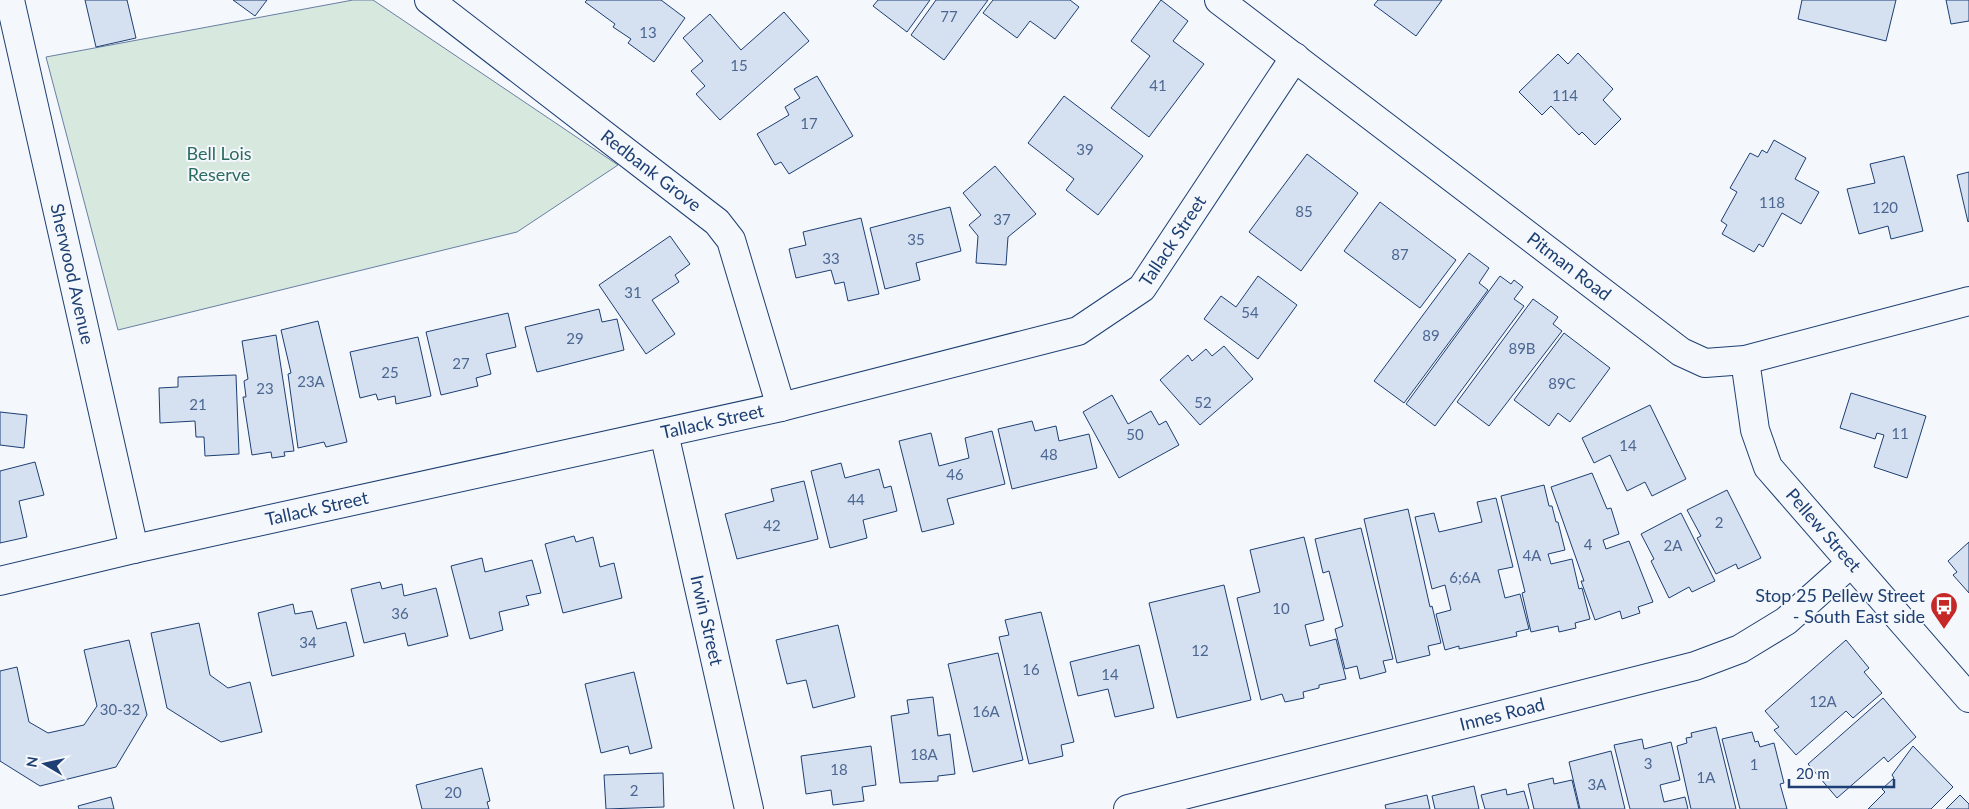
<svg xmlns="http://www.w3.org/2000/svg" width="1969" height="809" font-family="Lato,sans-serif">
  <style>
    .green { fill: #d7e8df; stroke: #687fa3 }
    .building { fill: #d5e0f0; stroke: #1d3f73 }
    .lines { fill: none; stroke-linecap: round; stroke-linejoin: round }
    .street-casing { stroke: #1d3f73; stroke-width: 30 }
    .street { stroke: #f4f7fb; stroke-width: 28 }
    .labels { text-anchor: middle; stroke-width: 4; stroke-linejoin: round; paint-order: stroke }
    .number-label { font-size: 15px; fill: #4b6792 }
    .park-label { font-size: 18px; fill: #2c6c60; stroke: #f4f7fb }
    .street-label { font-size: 18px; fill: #1d3f73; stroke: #f4f7fb }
    .poi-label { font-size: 18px; fill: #1d3f73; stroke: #f4f7fb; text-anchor: end }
  </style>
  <rect width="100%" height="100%" fill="#f4f7fb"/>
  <!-- green -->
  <polygon class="green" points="353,0 373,0 618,165 517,232 118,330 46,57"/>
  <!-- building -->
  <g class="building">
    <polygon points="85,0 127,0 136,38 96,47"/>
    <polygon points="233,0 267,0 255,16"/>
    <polygon points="587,0 661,0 685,18 654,62 628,43 631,39 613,27 615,24 585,2"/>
    <polygon points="878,0 930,0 907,32 873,6"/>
    <polygon points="936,0 988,0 944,60 911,35"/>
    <polygon points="993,0 1070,0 1079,7 1055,39 1030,21 1017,38 983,13"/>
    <polygon points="1161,0 1188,21 1173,41 1204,64 1149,137 1111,108 1150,56 1131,41"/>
    <polygon points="1378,0 1442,0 1416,36 1374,5"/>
    <polygon points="1802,0 1896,0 1886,41 1798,19"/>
    <polygon points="1946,0 1969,0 1969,21 1951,24"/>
    <polygon points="784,12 809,41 720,120 696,94 705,86 691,71 703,61 683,38 710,14 741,50"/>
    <polygon points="1578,53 1613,89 1603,100 1621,119 1595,145 1582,132 1579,135 1551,106 1542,115 1519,92 1558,54 1568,64"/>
    <polygon points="817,76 853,136 789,174 781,162 775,165 757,134 789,115 785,107 800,98 794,89"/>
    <polygon points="1064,96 1143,156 1098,215 1066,190 1074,179 1028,143"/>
    <polygon points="1774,140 1806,158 1795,179 1819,192 1801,224 1782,213 1763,247 1759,244 1754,252 1722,234 1727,225 1721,221 1737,192 1730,188 1750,153 1758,157 1762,150 1767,153"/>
    <polygon points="1307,154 1358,193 1301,271 1249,232"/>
    <polygon points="1904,156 1923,231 1891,239 1888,226 1859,234 1847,189 1875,183 1870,164"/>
    <polygon points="995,166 1036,214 1008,237 1006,265 976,263 978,236 969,225 981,215 963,193"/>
    <polygon points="1969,172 1969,221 1968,222 1957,175"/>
    <polygon points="1380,202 1456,260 1420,308 1344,251"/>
    <polygon points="950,207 961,251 916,263 920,280 885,289 870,228"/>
    <polygon points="861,218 879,294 848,301 844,282 835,284 831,270 796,278 789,249 806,245 803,232"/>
    <polygon points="670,236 690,264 675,275 679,282 652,300 675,334 646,354 599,285"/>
    <polygon points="1469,253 1489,268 1479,283 1488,290 1404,403 1374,381"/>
    <polygon points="1258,276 1297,305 1258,359 1204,319 1221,296 1236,307"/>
    <polygon points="1500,276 1511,284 1514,280 1523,287 1514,299 1524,306 1435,426 1406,404"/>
    <polygon points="1533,299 1558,317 1553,324 1562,331 1489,426 1457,402"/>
    <polygon points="599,309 602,322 617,319 624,350 537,372 525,327"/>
    <polygon points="508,313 516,347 486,354 491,374 476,378 478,386 441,395 426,332"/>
    <polygon points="318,321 347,442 326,447 324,442 298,448 288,374 291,373 281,330"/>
    <polygon points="1564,333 1610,368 1570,422 1558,413 1549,426 1514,400"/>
    <polygon points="276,335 294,451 284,452 285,456 272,458 271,452 252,455 243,397 246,397 244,381 248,379 242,341"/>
    <polygon points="418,337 431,396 396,404 395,396 378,400 376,394 360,398 350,352"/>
    <polygon points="1224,346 1253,379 1200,425 1160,380 1188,355 1192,361 1206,349 1212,356"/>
    <polygon points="236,375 239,454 205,456 204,437 196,437 195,421 160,423 159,388 178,387 178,377"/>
    <polygon points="1851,393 1926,416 1907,478 1874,467 1884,435 1877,433 1875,439 1840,428"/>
    <polygon points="1112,395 1128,424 1151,411 1159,425 1166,421 1179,445 1119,478 1083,412"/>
    <polygon points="1650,405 1686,479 1652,496 1645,482 1627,491 1610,455 1594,463 1582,438"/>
    <polygon points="0,412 27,415 24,448 0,445"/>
    <polygon points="1032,421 1035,431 1056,426 1059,441 1089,434 1097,468 1012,489 998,429"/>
    <polygon points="992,431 1005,484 947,499 954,524 922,532 899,441 931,433 939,466 969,458 965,438"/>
    <polygon points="35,462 44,495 19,501 27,537 0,543 0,471"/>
    <polygon points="841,463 845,478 879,469 884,488 891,486 897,511 863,520 867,538 830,548 811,471"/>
    <polygon points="1592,473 1607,509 1611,508 1619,534 1603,540 1606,549 1629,541 1653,602 1638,607 1640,613 1622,619 1620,611 1595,620 1581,581 1584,581 1551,487"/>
    <polygon points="804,481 818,539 737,559 725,514 774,501 771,489"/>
    <polygon points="1544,485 1549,506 1552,506 1556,522 1558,522 1565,550 1548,554 1551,564 1572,559 1579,589 1582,588 1590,619 1575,623 1576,628 1559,632 1558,626 1531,632 1522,593 1525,592 1501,496"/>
    <polygon points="1727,490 1761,558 1738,569 1736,564 1716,574 1697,538 1701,536 1687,510"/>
    <polygon points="1496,498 1513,567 1498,570 1505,598 1520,594 1529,629 1516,632 1517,636 1459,649 1459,646 1445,650 1436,614 1451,610 1445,585 1432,589 1415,517 1434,513 1439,532 1482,522 1477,502"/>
    <polygon points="1408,509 1430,607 1432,606 1441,643 1428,646 1430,655 1397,663 1364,519"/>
    <polygon points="1681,513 1715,581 1692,592 1689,587 1669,598 1651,561 1654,559 1641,534"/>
    <polygon points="1361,528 1393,659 1383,661 1386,672 1360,679 1357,666 1345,669 1335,629 1343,626 1329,571 1323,573 1315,539"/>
    <polygon points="574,536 576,542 593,537 600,567 614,563 622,598 563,613 545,544"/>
    <polygon points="1304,537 1324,620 1305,625 1310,646 1336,639 1346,679 1319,685 1319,688 1303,692 1304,698 1285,702 1282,694 1261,700 1237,598 1260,592 1250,550"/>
    <polygon points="1969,542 1969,593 1953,575 1957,572 1948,561"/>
    <polygon points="482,558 485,572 532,560 541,593 526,596 529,605 499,612 503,630 470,639 451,566"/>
    <polygon points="380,582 382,589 402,584 404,596 436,588 448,636 408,646 405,633 364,643 351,589"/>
    <polygon points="1224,585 1251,700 1177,718 1149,603"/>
    <polygon points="293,604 295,614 312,611 317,629 346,622 354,656 272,676 258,613"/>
    <polygon points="1041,612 1074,742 1061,745 1063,756 1029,764 999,637 1009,635 1005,620"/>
    <polygon points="199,623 210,675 228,688 250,682 262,732 221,742 167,708 151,633"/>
    <polygon points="838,625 855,697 813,708 806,680 787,684 776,640"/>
    <polygon points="129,640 147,715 116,767 40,786 0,761 0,671 17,667 29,722 48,733 84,725 97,706 84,650"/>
    <polygon points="1846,640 1869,668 1864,672 1882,693 1853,718 1846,711 1796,755 1774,730 1779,727 1765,711"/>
    <polygon points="1139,645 1154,708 1115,717 1108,689 1078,696 1070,662"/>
    <polygon points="998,653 1023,760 973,772 948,664"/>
    <polygon points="634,672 652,748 630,754 628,746 601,753 585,684"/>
    <polygon points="933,697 938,736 950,734 955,774 938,776 938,781 900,783 891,716 909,713 907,700"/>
    <polygon points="1883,698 1916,737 1888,762 1884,757 1837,798 1808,764"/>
    <polygon points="1716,727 1736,809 1691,809 1677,746 1687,743 1686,738 1692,737 1691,733"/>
    <polygon points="1752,732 1755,742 1758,741 1760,747 1774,743 1784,783 1780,784 1787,809 1740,809 1722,739"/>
    <polygon points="1642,739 1644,749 1671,742 1680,780 1660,785 1664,802 1685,797 1688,809 1630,809 1614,745"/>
    <polygon points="871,746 876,785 862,787 864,801 833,805 831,790 806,794 801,756"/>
    <polygon points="1913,746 1953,787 1931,809 1868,809 1885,792 1882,789 1894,778 1892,775"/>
    <polygon points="1611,751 1625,809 1580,809 1569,762"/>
    <polygon points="482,768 490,801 487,802 489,809 422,809 416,785"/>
    <polygon points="663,773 664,807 606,809 604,775"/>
    <polygon points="1553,778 1554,784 1572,780 1579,809 1534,809 1528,784"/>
    <polygon points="1474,786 1479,809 1435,809 1432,796"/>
    <polygon points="1506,789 1507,795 1524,791 1529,809 1485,809 1481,795"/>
    <polygon points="1427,795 1430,809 1386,809 1385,805"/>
    <polygon points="1960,795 1969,804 1969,809 1946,809"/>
    <polygon points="111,797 114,809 79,809 78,806"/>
  </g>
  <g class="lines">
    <defs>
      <g id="street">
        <path id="s1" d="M10,0L134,549"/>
        <path id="s2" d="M429,0L717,222L731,240L781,407"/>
        <path id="s3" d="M1219,0L1681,352L1705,363L1745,360L1969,301"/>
        <path id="s4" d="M1745,360L1755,430L1768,467L1969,698"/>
        <path id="s5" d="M664,433L749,809"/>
        <path id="s6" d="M0,581L134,549L781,407L1078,331L1142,288L1295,57"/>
        <path id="s7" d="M1128,809L1695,666L1740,649L1786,621L1851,563"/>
      </g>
    </defs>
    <!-- street casing -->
    <use href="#street" class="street-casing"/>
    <!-- street -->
    <use href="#street" class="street"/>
  </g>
  <!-- icons -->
  <defs>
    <symbol id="bus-pin" viewBox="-11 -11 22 30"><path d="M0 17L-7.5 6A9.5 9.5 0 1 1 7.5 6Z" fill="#c62828" stroke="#f4f7fb"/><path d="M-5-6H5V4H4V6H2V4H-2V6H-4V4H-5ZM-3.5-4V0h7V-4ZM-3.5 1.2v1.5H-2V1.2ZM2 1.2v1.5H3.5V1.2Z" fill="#fff"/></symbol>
  </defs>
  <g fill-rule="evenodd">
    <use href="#bus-pin" x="1928" y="590" width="32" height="43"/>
  </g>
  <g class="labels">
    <!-- number labels -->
    <g class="number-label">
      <text x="949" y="22">77</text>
      <text x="648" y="38">13</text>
      <text x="739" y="71">15</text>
      <text x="1158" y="91">41</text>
      <text x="1565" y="101">114</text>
      <text x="809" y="129">17</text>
      <text x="1085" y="155">39</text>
      <text x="1772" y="208">118</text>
      <text x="1885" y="213">120</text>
      <text x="1304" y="217">85</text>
      <text x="1002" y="225">37</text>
      <text x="916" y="245">35</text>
      <text x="1400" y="260">87</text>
      <text x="831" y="264">33</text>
      <text x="633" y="298">31</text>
      <text x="1250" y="318">54</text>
      <text x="1431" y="341">89</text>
      <text x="575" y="344">29</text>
      <text x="1522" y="354">89B</text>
      <text x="461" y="369">27</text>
      <text x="390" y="378">25</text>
      <text x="311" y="387">23A</text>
      <text x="1562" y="389">89C</text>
      <text x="265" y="394">23</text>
      <text x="1203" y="408">52</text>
      <text x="198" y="410">21</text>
      <text x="1900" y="439">11</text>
      <text x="1135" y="440">50</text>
      <text x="1628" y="451">14</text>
      <text x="1049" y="460">48</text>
      <text x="955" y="480">46</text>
      <text x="856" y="505">44</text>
      <text x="1719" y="528">2</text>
      <text x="772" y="531">42</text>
      <text x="1588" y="550">4</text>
      <text x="1673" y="551">2A</text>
      <text x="1532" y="561">4A</text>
      <text x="1465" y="583">6;6A</text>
      <text x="1281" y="614">10</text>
      <text x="400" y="619">36</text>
      <text x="308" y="648">34</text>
      <text x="1200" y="656">12</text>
      <text x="1031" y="675">16</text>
      <text x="1110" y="680">14</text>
      <text x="1823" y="707">12A</text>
      <text x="120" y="715">30-32</text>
      <text x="986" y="717">16A</text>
      <text x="924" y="760">18A</text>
      <text x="1648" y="769">3</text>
      <text x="1754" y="770">1</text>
      <text x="839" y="775">18</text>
      <text x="1706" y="783">1A</text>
      <text x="1597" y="790">3A</text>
      <text x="634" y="796">2</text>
      <text x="453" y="798">20</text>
    </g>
    <!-- park labels -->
    <g class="park-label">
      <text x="219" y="160">Bell Lois<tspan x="219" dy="21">Reserve</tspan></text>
    </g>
    <!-- street labels -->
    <g class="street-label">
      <text dy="6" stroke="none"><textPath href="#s2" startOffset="280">Redbank Grove</textPath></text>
      <text dy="6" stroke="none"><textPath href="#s6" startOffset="1240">Tallack Street</textPath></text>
      <text dy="6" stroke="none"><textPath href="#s3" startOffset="440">Pitman Road</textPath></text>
      <text dy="6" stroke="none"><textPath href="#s1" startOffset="281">Sherwood Avenue</textPath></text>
      <text dy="6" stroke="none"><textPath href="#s6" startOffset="730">Tallack Street</textPath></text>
      <text dy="6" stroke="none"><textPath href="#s6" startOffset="325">Tallack Street</textPath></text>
      <text dy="6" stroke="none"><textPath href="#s4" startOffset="194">Pellew Street</textPath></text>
      <text dy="6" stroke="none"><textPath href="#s5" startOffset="192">Irwin Street</textPath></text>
      <text dy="6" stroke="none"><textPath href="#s7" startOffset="386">Innes Road</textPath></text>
    </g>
    <!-- poi labels -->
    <g class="poi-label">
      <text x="1925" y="602">Stop 25 Pellew Street<tspan x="1925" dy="21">- South East side</tspan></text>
    </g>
  </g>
  <!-- north arrow -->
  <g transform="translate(45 764) rotate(279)" stroke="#f4f7fb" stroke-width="4" paint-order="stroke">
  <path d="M0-4L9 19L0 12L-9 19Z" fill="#1d3f73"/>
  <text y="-8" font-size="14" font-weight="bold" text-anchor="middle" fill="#1d3f73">N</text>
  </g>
  <!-- scale -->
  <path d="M1789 779v8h105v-8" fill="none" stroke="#1d3f73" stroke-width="2.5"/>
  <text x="1796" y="779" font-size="15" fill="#1d3f73" stroke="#f4f7fb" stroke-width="4" paint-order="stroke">20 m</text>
</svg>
